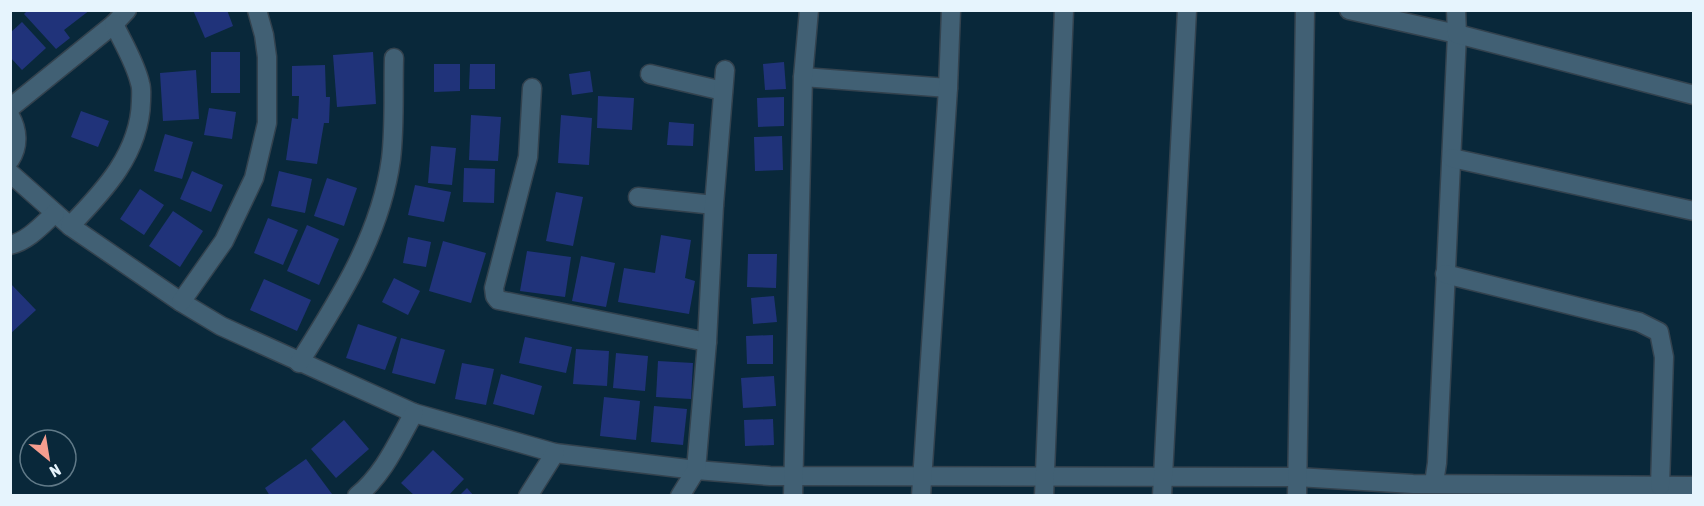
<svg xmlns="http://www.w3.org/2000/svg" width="1704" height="506" font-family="'Asap Condensed',sans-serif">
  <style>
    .building { fill: #20337a }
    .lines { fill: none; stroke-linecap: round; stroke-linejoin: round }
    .minor-casing { stroke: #33424e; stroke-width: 21 }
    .minor { stroke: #416074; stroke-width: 18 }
  </style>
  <rect width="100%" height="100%" fill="#09283a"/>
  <!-- building -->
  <g class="building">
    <polygon points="28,10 90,10 64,30 70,38 56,49 24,14"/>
    <polygon points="193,10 227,10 233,26 205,38"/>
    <polygon points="22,22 46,48 22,70 10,57 10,33"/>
    <rect x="211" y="52" width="29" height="41"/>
    <polygon points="373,52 376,104 337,107 333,55"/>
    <polygon points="784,62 786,89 765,90 763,64"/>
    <polygon points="434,64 460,64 460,91 434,92"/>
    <polygon points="470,64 495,64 495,89 469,89"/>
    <polygon points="325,65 326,97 330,97 329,123 324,123 317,164 286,160 292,118 298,119 299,96 292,96 292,66"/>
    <polygon points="196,70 199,119 163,121 160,73"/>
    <polygon points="590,71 593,92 572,95 569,74"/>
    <polygon points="598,96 634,98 632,130 597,128"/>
    <polygon points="784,97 784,126 758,127 757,98"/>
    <polygon points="209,108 236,112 232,139 204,135"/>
    <polygon points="81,111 109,121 98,147 71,137"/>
    <polygon points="471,115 501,117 498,161 469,160"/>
    <polygon points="561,115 592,118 589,165 558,163"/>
    <polygon points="669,122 694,124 693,146 667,145"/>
    <polygon points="165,134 193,142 182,179 154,171"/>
    <polygon points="782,136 783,170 755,171 754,137"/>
    <polygon points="431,146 456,148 452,185 428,183"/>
    <polygon points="464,168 495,169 494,203 463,202"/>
    <polygon points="192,171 223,185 211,212 180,199"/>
    <polygon points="279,171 312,179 305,213 271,206"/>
    <polygon points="327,178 357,188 344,226 314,216"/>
    <polygon points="415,185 451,192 444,222 408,215"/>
    <polygon points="140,189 164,205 144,235 120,219"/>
    <polygon points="556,192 583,197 573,246 546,241"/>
    <polygon points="173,211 203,231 180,267 149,246"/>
    <polygon points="268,218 298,230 283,265 254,253"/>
    <polygon points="307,225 339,239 319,285 287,271"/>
    <polygon points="661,235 691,240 685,278 695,281 689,314 618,302 624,268 655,273"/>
    <polygon points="408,237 431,242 426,267 403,263"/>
    <polygon points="443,241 486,253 471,303 429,291"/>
    <polygon points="527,251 571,257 565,297 520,291"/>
    <polygon points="748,254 777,254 776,288 747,287"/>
    <polygon points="581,256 615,263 606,307 572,301"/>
    <polygon points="394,278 420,291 408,315 382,302"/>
    <polygon points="264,279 311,300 297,331 250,310"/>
    <polygon points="10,283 36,310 10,334"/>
    <polygon points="774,296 777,322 753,324 751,298"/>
    <polygon points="358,324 397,337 385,370 346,358"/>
    <polygon points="773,335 773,364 747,364 746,336"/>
    <polygon points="525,337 572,347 566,373 519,363"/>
    <polygon points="401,338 445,350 435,384 392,373"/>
    <polygon points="576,349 609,351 607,386 573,384"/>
    <polygon points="616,353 648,356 645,391 613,388"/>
    <polygon points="658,361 693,363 691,399 656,397"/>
    <polygon points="462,363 494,369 486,405 455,399"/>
    <polygon points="501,374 542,386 534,415 493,404"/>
    <polygon points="774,376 776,406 743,408 741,378"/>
    <polygon points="604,397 640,401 636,440 600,436"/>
    <polygon points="654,406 687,409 683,445 651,442"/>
    <polygon points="773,419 774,445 745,446 744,420"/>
    <polygon points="344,420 369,449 336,478 311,449"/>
    <polygon points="433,450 464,479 448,496 415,496 401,483"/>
    <polygon points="306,459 332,494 270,496 265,488"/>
    <polygon points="467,488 474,496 459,496"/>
  </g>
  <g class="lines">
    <defs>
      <g id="minor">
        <polyline points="1349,10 1457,34 1437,463 1434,483"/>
        <polyline points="1456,10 1457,34 1694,95"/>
        <polyline points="650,74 723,91"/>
        <polyline points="803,77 948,88"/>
        <polyline points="532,88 528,157 494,288 495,296 498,300 707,342"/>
        <polyline points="10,108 114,24 127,10"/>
        <path d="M10,116C18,130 19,146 10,160"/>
        <polyline points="1452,158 1694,211"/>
        <polyline points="10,173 70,226 181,302 221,326 414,413 555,453 696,470 770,476 1297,477 1413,484 1694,486"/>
        <polyline points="638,197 714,205"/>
        <path d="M70,226C104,191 140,153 141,101C141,95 142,89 140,83C135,62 123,43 114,24"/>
        <path d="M10,245C28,241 42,225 55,213"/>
        <polyline points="1445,274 1639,322 1659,332 1664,357 1660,486"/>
        <polyline points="181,302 224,241 254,178 267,123 267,57 264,35 257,10"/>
        <path d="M299,363C339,300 381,234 391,159C395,126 393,92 394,58"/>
        <path d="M357,496C384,474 397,443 414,413"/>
        <polyline points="528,496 555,453"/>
        <polyline points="680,496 696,470 707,342 714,205 725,70"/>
        <polyline points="793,496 803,77 809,10"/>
        <polyline points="921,496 948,88 951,10"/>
        <polyline points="1044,496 1064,10"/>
        <polyline points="1162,496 1187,10"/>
        <polyline points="1297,496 1305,10"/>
      </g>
    </defs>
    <!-- minor casing -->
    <use href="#minor" class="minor-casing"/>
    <!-- minor -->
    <use href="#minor" class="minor"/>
  </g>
  <!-- border -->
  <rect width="1704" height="506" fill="none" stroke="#e6f4fd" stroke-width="24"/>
  <!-- north arrow -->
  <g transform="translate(48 458) rotate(150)"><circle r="28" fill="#09283a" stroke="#617a88" stroke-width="1.5"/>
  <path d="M0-4.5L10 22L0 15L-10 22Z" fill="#f59d8f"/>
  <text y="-9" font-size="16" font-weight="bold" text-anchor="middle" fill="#e6f4fd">N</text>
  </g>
</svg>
